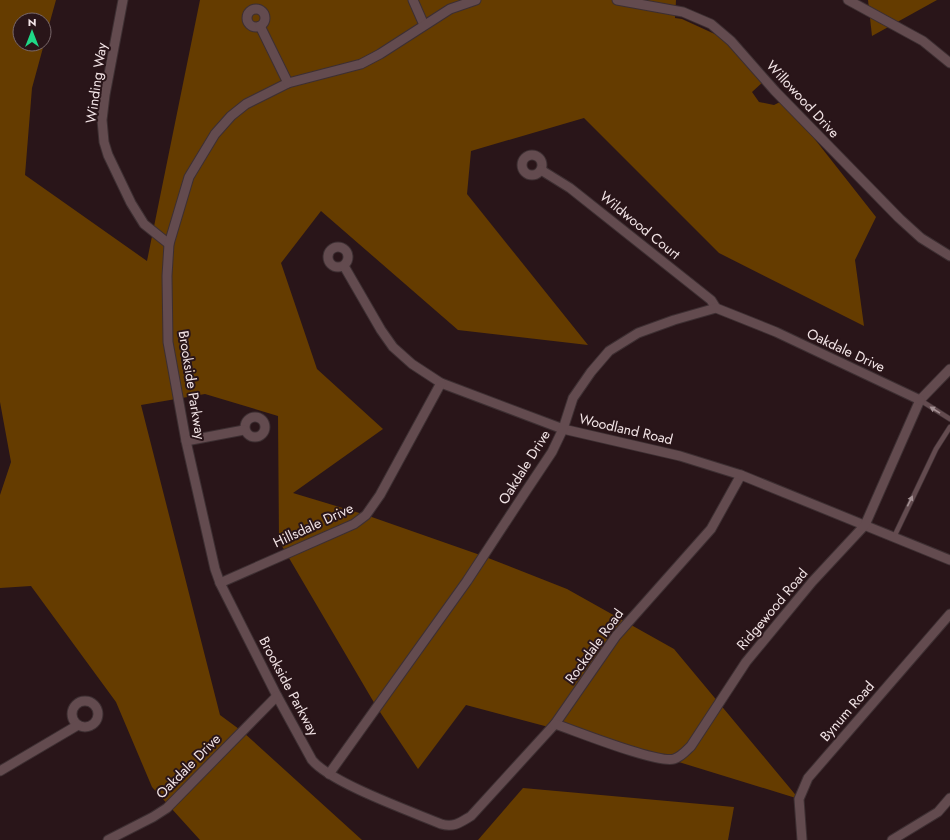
<svg xmlns="http://www.w3.org/2000/svg" width="950" height="840" font-family="Jost,sans-serif">
  <style>
    .forest { fill: #653c00 }
    .lines { fill: none; stroke-linecap: round; stroke-linejoin: round }
    .lane-casing { stroke: #3d2f32; stroke-width: 6 }
    .street-casing { stroke: #3d2f32; stroke-width: 11 }
    .lane { stroke: #634b4f; stroke-width: 4.5 }
    .street { stroke: #634b4f; stroke-width: 9 }
    .oneway { fill: #a39093 }
    .labels { text-anchor: middle; stroke-width: 4; stroke-linejoin: round; paint-order: stroke }
    .street-label { font-size: 14px; fill: #f2e4e6; stroke: #291519 }
  </style>
  <rect width="100%" height="100%" fill="#291519"/>
  <!-- forest -->
  <g class="forest">
    <polygon points="0,0 56,0 44,43 44,20 20,20 20,44 44,44 32,88 25,175 147,261 200,0 676,0 675,18 682,19 730,41 765,80 752,92 759,102 774,105 784,100 876,217 855,260 864,326 719,253 584,118 471,151 467,194 588,345 458,330 321,211 281,263 317,369 383,429 293,493 366,515 483,556 567,589 674,649 799,799 669,759 466,705 418,769 376,706 279,541 278,416 205,394 141,405 220,715 243,732 362,840 200,840 152,787 116,702 31,586 0,588 0,495 11,462 0,402"/>
    <polygon points="868,0 937,0 872,36"/>
    <polygon points="523,788 734,807 728,840 478,840"/>
  </g>
  <g class="lines">
    <defs>
      <g id="lane">
        <polyline points="920,400 950,419"/>
        <polyline points="894,537 936,449 950,427"/>
      </g>
      <g id="street">
        <polyline points="123,0 105,95 102,120 104,142 108,155 131,203 144,224 169,244"/>
        <polyline points="413,0 424,25"/>
        <path d="M476,0L450,9L380,54L361,64L288,83L246,104L231,116L215,134L189,177L169,244L167,276L168,342L186,441L215,569L220,583L277,696L312,760C331,783 410,811 441,824C454,828 461,822 471,816L555,724L616,636L711,529L741,475"/>
        <polyline points="617,0 683,12 711,24 731,41 775,91 899,218 921,238 950,256"/>
        <polyline points="848,0 923,41 950,63"/>
        <circle cx="256" cy="18" r="9"/>
        <polyline points="260,26 288,83"/>
        <circle cx="532" cy="165" r="10"/>
        <polyline points="541,170 570,188 711,300 716,308"/>
        <circle cx="338" cy="257" r="10"/>
        <polyline points="344,266 381,330 393,347 412,364 441,383 563,429 680,456 741,475 950,560"/>
        <circle cx="255" cy="427" r="10"/>
        <polyline points="186,441 244,430"/>
        <polyline points="220,583 354,524 366,515 380,495 441,383"/>
        <circle cx="85" cy="714" r="13"/>
        <path d="M555,724C576,731 657,764 674,759C681,757 686,751 691,746L746,662L812,582L865,525L920,400L950,369"/>
        <polyline points="0,771 78,725"/>
        <polyline points="329,774 467,581 526,491 552,452 563,429 573,398 591,372 609,351 638,333 674,320 716,308 776,332 920,400"/>
        <polyline points="108,840 153,817 167,808 277,696"/>
        <polyline points="802,840 799,799 808,778 950,614"/>
        <polyline points="892,840 938,812 950,798"/>
      </g>
    </defs>
    <!-- lane casing -->
    <use href="#lane" class="lane-casing"/>
    <!-- street casing -->
    <use href="#street" class="street-casing"/>
    <!-- lane -->
    <use href="#lane" class="lane"/>
    <!-- street -->
    <use href="#street" class="street"/>
  </g>
  <!-- one-way arrows -->
  <defs><path id="oneway-solid" d="M-6-.8H1V-3.2L6.5 0L1 3.2V.8H-6Z"/></defs>
  <g class="oneway">
    <use href="#oneway-solid" transform="translate(935 410) rotate(-148)"/>
    <use href="#oneway-solid" transform="translate(910 501) rotate(-64)"/>
  </g>
  <g class="labels">
    <!-- street labels -->
    <g class="street-label">
      <text transform="translate(96 83) rotate(-82)" y="5">Winding Way</text>
      <text transform="translate(803 99) rotate(47)" y="5">Willowood Drive</text>
      <text transform="translate(640 225) rotate(39)" y="5">Wildwood Court</text>
      <text transform="translate(846 350) rotate(25)" y="5">Oakdale Drive</text>
      <text transform="translate(192 385) rotate(81)" y="5">Brookside Parkway</text>
      <text transform="translate(626 429) rotate(13)" y="5">Woodland Road</text>
      <text transform="translate(524 467) rotate(-58)" y="5">Oakdale Drive</text>
      <text transform="translate(313 525) rotate(-25)" y="5">Hillsdale Drive</text>
      <text transform="translate(772 609) rotate(-50)" y="5">Ridgewood Road</text>
      <text transform="translate(594 646) rotate(-54)" y="5">Rockdale Road</text>
      <text transform="translate(289 686) rotate(62)" y="5">Brookside Parkway</text>
      <text transform="translate(847 711) rotate(-49)" y="5">Bynum Road</text>
      <text transform="translate(188 766) rotate(-45)" y="5">Oakdale Drive</text>
    </g>
  </g>
  <!-- north arrow -->
  <g transform="translate(32 32)"><circle r="19" fill="#291519" stroke="#79686b"/>
  <path d="M0-3L7 15L0 10L-7 15Z" fill="#1fd887"/>
  <text y="-6" font-size="11" font-weight="bold" text-anchor="middle" fill="#f2e4e6">N</text>
  </g>
</svg>
